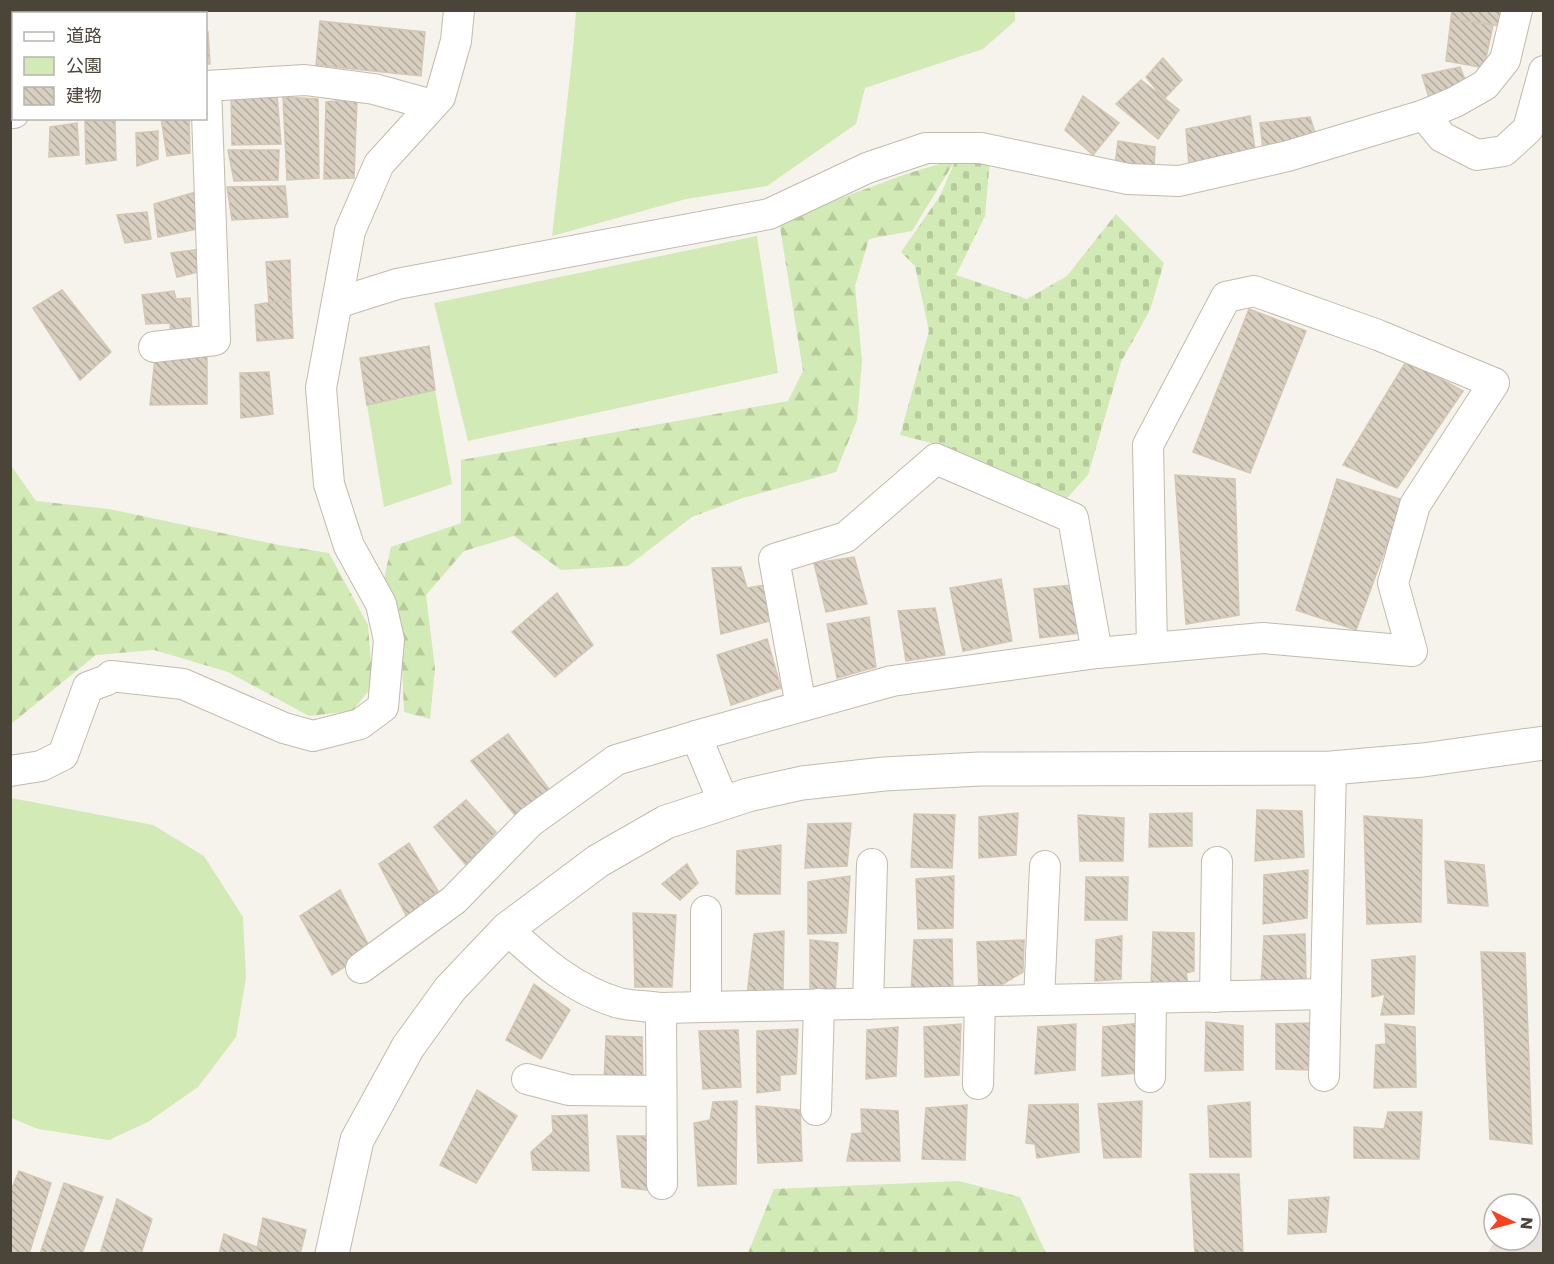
<svg xmlns="http://www.w3.org/2000/svg" width="1554" height="1264" font-family="Poppins,'Noto Sans JP',sans-serif">
  <style>
    .industrial { fill: #e6e2dd }
    .forest { fill: url(#forest-firs) }
    .cemetery { fill: url(#cemetery-stones) }
    .green { fill: #d2eab5 }
    .building { fill: url(#building-back-hatch); stroke: #d3c7b4; stroke-width: 1.5 }
    .lines { fill: none; stroke-linecap: round; stroke-linejoin: round }
    .minor-casing { stroke: #c2bbae; stroke-width: 32 }
    .tertiary-casing { stroke: #c2bbae; stroke-width: 35 }
    .minor { stroke: #fff; stroke-width: 30 }
    .tertiary { stroke: #fff; stroke-width: 33 }
  </style>
  <defs>
    <pattern id="forest-firs" width="22" height="20" patternUnits="userSpaceOnUse" patternTransform="scale(1.5)"><rect width="22" height="20" fill="#d2eab5"/><path d="M5 1l3.5 6h-7zM16 11l3.5 6h-7z" fill="#b6ca9c"/></pattern>
    <pattern id="cemetery-stones" width="16" height="16" patternUnits="userSpaceOnUse" patternTransform="scale(1.5)"><rect width="16" height="16" fill="#d2eab5"/><path d="M2 7V4a2 2 0 0 1 4 0v3zM10 15v-3a2 2 0 0 1 4 0v3z" fill="#b6ca9c"/></pattern>
    <pattern id="building-back-hatch" width="6" height="6" patternUnits="userSpaceOnUse" patternTransform="scale(1.5)"><rect width="6" height="6" fill="#d8cfc1"/><path d="M-1 5l2 2M0 0l6 6M5-1l2 2" fill="none" stroke="#b1aa9e"/></pattern>
  </defs>
  <rect width="100%" height="100%" fill="#f6f3ec"/>
  <!-- industrial -->
  <polygon class="industrial" points="1543,1224 1543,1253 1488,1253 1495,1240 1530,1240 1530,1227"/>
  <!-- forest -->
  <g class="forest">
    <polygon points="956,159 912,231 869,239 855,286 862,361 857,420 836,472 743,498 692,517 628,566 561,570 514,536 464,551 426,595 435,669 430,719 404,712 401,640 384,579 391,547 461,523 461,460 788,401 803,371 779,221 906,174"/>
    <polygon points="10,464 36,501 109,509 279,545 329,553 368,625 373,686 352,711 309,716 228,672 154,650 96,655 11,724"/>
    <polygon points="959,1181 1020,1197 1046,1253 748,1253 774,1189"/>
  </g>
  <!-- cemetery -->
  <polygon class="cemetery" points="956,159 990,160 985,216 956,275 1027,299 1067,276 1116,214 1164,263 1150,310 1121,362 1088,475 1067,498 943,446 900,435 929,331 915,266 901,252 940,196"/>
  <!-- green -->
  <g class="green">
    <polygon points="576,11 1015,10 1015,21 983,49 865,88 856,124 767,186 686,199 552,236 573,50"/>
    <polygon points="757,236 778,373 468,441 434,303"/>
    <polygon points="435,390 452,484 384,507 367,405"/>
    <polygon points="11,798 153,825 204,856 243,917 246,978 236,1037 198,1087 148,1122 109,1140 38,1129 11,1118"/>
  </g>
  <!-- building -->
  <g class="building">
    <polygon points="132,10 171,10 169,14 130,14"/>
    <polygon points="1452,10 1504,10 1502,26 1451,19"/>
    <polygon points="1451,19 1493,25 1484,68 1446,61"/>
    <polygon points="320,21 425,32 421,76 316,65"/>
    <polygon points="206,32 208,32 210,64 206,64"/>
    <polygon points="1163,58 1182,80 1164,99 1146,77"/>
    <polygon points="1460,67 1468,87 1430,101 1422,75"/>
    <polygon points="1141,80 1179,110 1158,139 1116,104"/>
    <polygon points="277,95 281,144 232,145 231,96"/>
    <polygon points="1083,96 1119,123 1093,155 1065,130"/>
    <polygon points="283,97 318,99 319,178 287,180"/>
    <polygon points="357,99 354,178 324,179 326,102"/>
    <polygon points="1250,116 1255,150 1189,165 1186,129"/>
    <polygon points="1310,117 1316,136 1263,150 1260,123"/>
    <polygon points="161,118 189,118 190,153 167,156"/>
    <polygon points="85,120 115,121 116,160 86,164"/>
    <polygon points="77,123 79,155 49,157 50,127"/>
    <polygon points="158,131 158,159 137,166 136,133"/>
    <polygon points="1118,141 1155,147 1154,169 1115,165"/>
    <polygon points="228,150 279,150 278,180 234,181"/>
    <polygon points="285,186 288,217 232,220 227,187"/>
    <polygon points="196,192 198,229 158,237 154,204"/>
    <polygon points="147,212 151,239 125,243 117,215"/>
    <polygon points="202,249 203,271 177,277 171,253"/>
    <polygon points="290,260 291,299 269,303 266,262"/>
    <polygon points="62,290 111,352 80,380 33,308"/>
    <polygon points="174,291 176,299 190,298 192,333 171,336 170,323 146,324 142,295"/>
    <polygon points="291,299 293,338 257,341 255,305"/>
    <polygon points="1249,309 1306,331 1250,473 1193,452"/>
    <polygon points="429,346 435,390 367,405 360,358"/>
    <polygon points="207,356 207,404 150,405 155,359"/>
    <polygon points="1407,360 1463,391 1397,488 1343,465"/>
    <polygon points="269,372 273,414 241,418 240,373"/>
    <polygon points="1175,475 1235,479 1239,615 1186,624"/>
    <polygon points="1337,479 1403,500 1356,630 1296,610"/>
    <polygon points="854,557 867,604 826,612 814,563"/>
    <polygon points="741,567 747,588 771,584 777,619 721,634 712,568"/>
    <polygon points="1001,579 1012,641 963,651 950,588"/>
    <polygon points="1071,585 1080,633 1040,638 1034,589"/>
    <polygon points="557,593 593,645 555,677 512,632"/>
    <polygon points="935,608 945,655 906,661 898,611"/>
    <polygon points="869,617 876,667 837,678 827,624"/>
    <polygon points="767,639 781,688 731,705 717,655"/>
    <polygon points="508,734 552,793 519,820 471,761"/>
    <polygon points="466,800 496,832 466,865 434,827"/>
    <polygon points="1257,810 1302,811 1304,857 1255,861"/>
    <polygon points="1018,813 1016,855 979,858 979,817"/>
    <polygon points="1192,813 1192,846 1149,847 1150,814"/>
    <polygon points="914,814 955,815 952,868 911,867"/>
    <polygon points="1078,815 1124,818 1123,861 1080,861"/>
    <polygon points="1364,816 1422,820 1421,922 1367,924"/>
    <polygon points="851,823 847,866 805,868 808,824"/>
    <polygon points="409,843 438,891 407,917 379,864"/>
    <polygon points="781,845 780,894 736,894 737,851"/>
    <polygon points="1445,861 1484,865 1488,906 1448,903"/>
    <polygon points="687,864 698,883 680,900 662,884"/>
    <polygon points="1308,870 1307,918 1263,924 1264,875"/>
    <polygon points="850,876 846,933 808,934 808,882"/>
    <polygon points="954,876 953,928 918,929 916,879"/>
    <polygon points="1086,877 1128,877 1127,920 1085,920"/>
    <polygon points="340,890 371,950 332,975 300,916"/>
    <polygon points="633,913 676,915 672,987 635,987"/>
    <polygon points="784,931 783,991 747,995 754,934"/>
    <polygon points="1153,932 1194,933 1194,971 1186,973 1188,984 1151,987"/>
    <polygon points="1305,934 1306,979 1261,984 1264,936"/>
    <polygon points="1122,936 1121,979 1095,981 1096,940"/>
    <polygon points="952,939 953,988 911,992 914,940"/>
    <polygon points="810,940 838,943 835,995 810,996"/>
    <polygon points="1024,940 1023,972 993,990 979,991 977,942"/>
    <polygon points="1481,952 1525,953 1532,1144 1490,1139"/>
    <polygon points="1415,956 1414,1014 1381,1015 1385,994 1372,997 1372,960"/>
    <polygon points="534,984 570,1010 541,1059 506,1040"/>
    <polygon points="1206,1022 1243,1026 1243,1070 1205,1071"/>
    <polygon points="1140,1023 1139,1073 1102,1076 1103,1027"/>
    <polygon points="1311,1023 1312,1070 1276,1069 1276,1024"/>
    <polygon points="961,1024 959,1075 925,1077 924,1027"/>
    <polygon points="1076,1024 1075,1070 1035,1074 1038,1027"/>
    <polygon points="1385,1024 1415,1027 1416,1087 1374,1088 1376,1045 1386,1044"/>
    <polygon points="898,1027 896,1076 866,1079 867,1030"/>
    <polygon points="798,1029 796,1074 780,1075 780,1090 757,1093 757,1031"/>
    <polygon points="738,1030 741,1087 703,1089 699,1031"/>
    <polygon points="606,1036 642,1037 643,1081 604,1084"/>
    <polygon points="477,1090 517,1116 476,1183 440,1165"/>
    <polygon points="737,1101 736,1184 698,1186 694,1123 710,1120 713,1102"/>
    <polygon points="1142,1101 1141,1157 1104,1158 1098,1104"/>
    <polygon points="1250,1102 1251,1157 1210,1157 1208,1106"/>
    <polygon points="1078,1104 1079,1152 1037,1158 1035,1144 1026,1143 1029,1105"/>
    <polygon points="967,1105 965,1160 922,1159 926,1108"/>
    <polygon points="756,1106 800,1110 802,1161 758,1163"/>
    <polygon points="861,1109 898,1111 900,1161 847,1161 852,1134 862,1133"/>
    <polygon points="1388,1112 1422,1112 1419,1159 1354,1158 1354,1127 1384,1129"/>
    <polygon points="587,1115 589,1171 533,1170 531,1152 553,1132 552,1116"/>
    <polygon points="617,1136 650,1136 654,1191 622,1187"/>
    <polygon points="19,1171 51,1183 29,1254 10,1254 10,1193"/>
    <polygon points="1190,1174 1239,1174 1243,1254 1195,1254"/>
    <polygon points="64,1183 103,1197 82,1254 40,1254"/>
    <polygon points="1329,1197 1326,1232 1288,1234 1289,1200"/>
    <polygon points="117,1199 152,1219 141,1254 100,1254"/>
    <polygon points="263,1218 306,1230 300,1254 256,1254"/>
    <polygon points="224,1234 269,1252 268,1254 219,1254"/>
  </g>
  <g class="lines">
    <defs>
      <g id="minor">
        <polyline points="74,14 77,10"/>
        <polyline points="206,86 305,80 374,89 432,105"/>
        <polyline points="10,113 14,113"/>
        <polyline points="1424,115 1442,137 1477,155 1504,151 1528,129 1544,71"/>
        <polyline points="337,303 397,284 769,214 867,168 926,148 981,148 1128,179 1179,181 1288,156 1424,115 1455,102 1485,85 1505,60 1517,10"/>
        <polyline points="154,347 215,340 206,86"/>
        <polyline points="801,706 774,559 846,537 936,459 1073,518 1097,653"/>
        <polyline points="10,771 41,766 63,755 88,687 107,680 111,676 183,684 284,728 313,736 360,724 383,707 389,640 381,604 349,546 329,484 321,388 350,231 379,164 440,97 456,41 459,10"/>
        <polyline points="724,803 696,736 892,681 1097,653 1263,638 1412,651 1393,583 1415,505 1494,383 1378,335 1254,291 1226,297 1148,445 1152,648"/>
        <path d="M507,929C540,960 574,990 619,1003C632,1006 647,1006 661,1008L1326,994"/>
        <polyline points="361,968 454,900 530,822 616,760 696,736"/>
        <polyline points="1215,997 1217,862"/>
        <polyline points="1039,1000 1045,866"/>
        <polyline points="868,1004 872,864"/>
        <polyline points="706,1007 706,911"/>
        <polyline points="661,1008 662,1184"/>
        <polyline points="1324,1076 1331,768"/>
        <polyline points="1150,1077 1151,998"/>
        <polyline points="527,1079 569,1090 661,1091"/>
        <polyline points="978,1084 980,1001"/>
        <polyline points="816,1110 819,1004"/>
      </g>
      <polyline id="tertiary" points="332,1254 357,1140 408,1047 450,989 507,929 598,861 666,822 748,795 802,783 884,774 980,769 1331,768 1423,760 1544,743"/>
    </defs>
    <!-- minor casing -->
    <use href="#minor" class="minor-casing"/>
    <!-- tertiary casing -->
    <use href="#tertiary" class="tertiary-casing"/>
    <!-- minor -->
    <use href="#minor" class="minor"/>
    <!-- tertiary -->
    <use href="#tertiary" class="tertiary"/>
  </g>
  <!-- border -->
  <rect width="1554" height="1264" fill="none" stroke="#4b4439" stroke-width="24"/>
  <!-- legend -->
  <rect x="12" y="12" width="195" height="108" fill="#ffffff" stroke="#b7b4b0" stroke-width="1.5"/>
  <rect x="24" y="32" width="30" height="9" fill="#ffffff" stroke="#b7b4b0" stroke-width="1.5"/>
  <text x="66" y="42" font-size="18" fill="#4b4439">道路</text>
  <rect x="24" y="57" width="30" height="18" fill="#d2eab5" stroke="#b7b4b0" stroke-width="1.5"/>
  <text x="66" y="72" font-size="18" fill="#4b4439">公園</text>
  <rect x="24" y="87" width="30" height="18" fill="url(#building-back-hatch)" stroke="#b7b4b0" stroke-width="1.5"/>
  <text x="66" y="102" font-size="18" fill="#4b4439">建物</text>
  <!-- north arrow -->
  <g transform="translate(1512 1222) rotate(95)"><circle r="28" fill="#ffffff" stroke="#b7b4b0" stroke-width="1.5"/>
  <path d="M0-4.5L10 22L0 15L-10 22Z" fill="#fc3f1d"/>
  <text y="-9" font-size="16" font-weight="bold" text-anchor="middle" fill="#4b4439">N</text>
  </g>
</svg>
